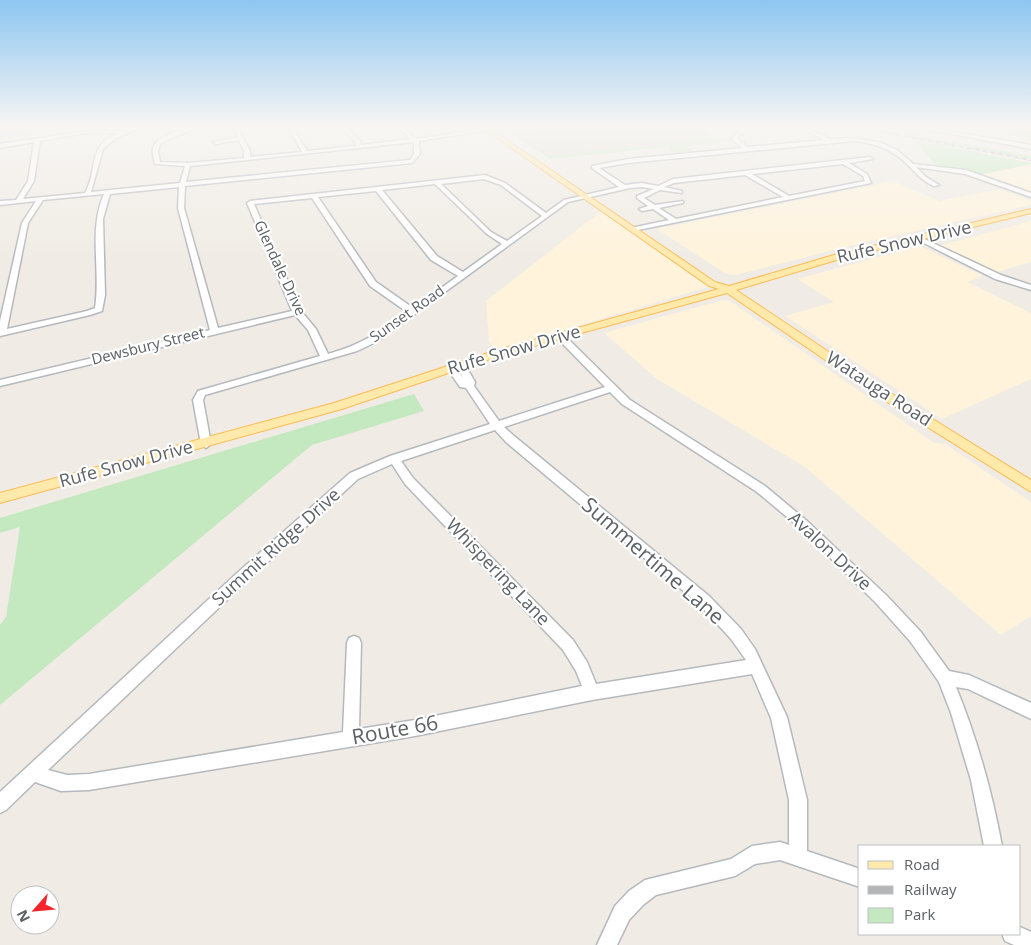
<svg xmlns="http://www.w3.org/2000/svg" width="1031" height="945" font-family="'Open Sans',sans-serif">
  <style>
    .commercial { fill: #fff3db }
    .education { fill: #e0dbd3 }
    .green { fill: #c4e9c0 }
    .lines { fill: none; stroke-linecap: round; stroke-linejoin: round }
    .river { fill: #a6e1ff; fill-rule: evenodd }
    .minor-casing { stroke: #b5b9bd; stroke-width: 3 }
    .major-casing { stroke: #fbbb53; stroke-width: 2 }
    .minor { fill: #fff; fill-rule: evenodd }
    .major { fill: #ffe9ab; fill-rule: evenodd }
    .rail-casing { stroke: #b4b5b6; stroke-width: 2 }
    .rail { stroke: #fff; stroke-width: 1; stroke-dasharray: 4; stroke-linecap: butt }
    .labels { text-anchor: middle; stroke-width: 4.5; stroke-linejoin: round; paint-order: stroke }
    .far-street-label { font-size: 15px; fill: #5d6266; stroke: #fff }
    .street-label { font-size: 18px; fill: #5d6266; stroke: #fff }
    .near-street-label { font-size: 21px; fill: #5d6266; stroke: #fff }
  </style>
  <rect width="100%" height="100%" fill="#f0ece5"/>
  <!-- commercial -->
  <g class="commercial">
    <polygon points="1031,164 1031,193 979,175 1029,165"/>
    <polygon points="893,181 939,201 1000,189 1031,201 1031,205 874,240 735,275 726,274 657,229"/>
    <polygon points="601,211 708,287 496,350 489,341 486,301"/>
    <polygon points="1031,221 1031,262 993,273 939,246"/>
    <polygon points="920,246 983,276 967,282 1031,313 1031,379 942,419 785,316 834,302 797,279"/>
    <polygon points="723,300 730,301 934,443 945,444 1031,502 1031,616 1001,635 805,467 657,379 604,333"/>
  </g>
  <!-- education -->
  <polygon class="education" points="550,128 705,128 685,142 546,156 511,134"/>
  <!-- green -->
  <g class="green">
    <polygon points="0,128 75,128 0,139"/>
    <polygon points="705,128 717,128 705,137 728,139 731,141 686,146 695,153 677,155 667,147 551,159 546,156 685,142"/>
    <polygon points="864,128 880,128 1031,156 1031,159"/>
    <path d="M985,128C1001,128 1016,134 1031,130V139L976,129Z"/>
    <polygon points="914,140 1031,163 1031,164 979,175 936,166"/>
    <polygon points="414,394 424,411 312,445 0,705 0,625 6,617 20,527 0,533 0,518"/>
  </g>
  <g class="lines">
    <!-- river -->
    <polygon class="river" points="44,128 60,128 0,137 0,133"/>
    <defs>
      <g id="minor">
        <path d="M133,128H139L116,138L103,149L91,192L180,183L185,166L155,164C154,160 152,153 153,148C156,135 187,127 198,128L176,136L160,144L158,151L160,162L188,163L244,158V151L239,140L216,144L213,142L238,137L234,128H238L250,151V157L302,152L289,128H293L307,151L356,146L355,142L343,128H347L360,141L361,145L411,139L399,128H403L416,139L491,128H500L419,141L420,154L412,163L185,186L184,208L218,328L292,311L247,203L250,201L485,175L505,183L546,213L564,200L619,187L592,168V166L628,159L742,148L731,138L743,128H747L737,138L747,147L824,140L801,128H806L831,139L854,138L882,143L897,150L913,164L966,170L1031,193V197L965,174L916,167L926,177L939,185L934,186C922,181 916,173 907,164C892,149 875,143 854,141L628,163L599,168L625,185L642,183L658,186L673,179L870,157L873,159L849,163L867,174L871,183L633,231L631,230V228L669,220L653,209L642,211L639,209L648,206L637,198V196L654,189L642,187L630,188L568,202L378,341L357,351L205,395L203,400L211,444L206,448L201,444L193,400L198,391L320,356L308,330L295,315L0,386V380L210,330L178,208L179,187L110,194L103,219L105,295L102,311L90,315L0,336V321L22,223L36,201L0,205V201L16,200L28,181L34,142L0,148V144L86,131H124ZM86,133H117C86,148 99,168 85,193L23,199L34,181L40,141ZM414,142V154L410,160L186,182L190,166ZM843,164L863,176L865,181L789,196L752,174ZM745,175L783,197L676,219L659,208L683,203V201L655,205L644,198L660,190L682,193V191L664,187L674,183ZM484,179L501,185L542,216L507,241L491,232L441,184ZM435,184L487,234L502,244L463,272L437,256L382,190ZM376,191L431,260L458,276L413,308L376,282L318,197ZM104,194C88,230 101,270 95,308L87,311L7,329L28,223L43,200ZM312,198L370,286L407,312C378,333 363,344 328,354L316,329L301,311L254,204Z"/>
        <polygon points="921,128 929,128 1031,145 1031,149"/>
        <polygon points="918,236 1001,275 1031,285 1031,290 995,279 916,239 915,238"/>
        <path d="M560,333L563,334L630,400L765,486L807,521L886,595L920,631L949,671L969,675L1031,703V719L968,689L956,687C977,738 992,792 1002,846H984L971,780L951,713L939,682L910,641L876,603L799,527L757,492L622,404L610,392L504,427L514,436L709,596L741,629L755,649L787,717L807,800V851L860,869V887L780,860L755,864L735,876L656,895L643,905L629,920L617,945H597L615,906L629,891L645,880L731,859L752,846L780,842L789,845V800L771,718L752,674L592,700L415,736L89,790L61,791L35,782L6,810L0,813V792L236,574L350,473L390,456L490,424L466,388L460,387L446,367L448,365H454L463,378L456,365L461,362L464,363L475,382L474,386L499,421L605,387L557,338V334ZM495,430L506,442L699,604L731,639L746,660L596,684L587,662L573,640L413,478L401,461ZM392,464L405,484L563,650L576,671L582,686L415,720L359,729L361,643L359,638L354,636L349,638L347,643L343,732L89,774L67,775L48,770L246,582L358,479Z"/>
        <polygon points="1020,927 1031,932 1031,945 1014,945 1005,941 1002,934 1020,934"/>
      </g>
      <polygon id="major" points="483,128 489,128 715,282 729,286 834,255 1031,209 1031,213 840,259 736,290 889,392 1031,480 1031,492 881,398 727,293 505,354 342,409 0,503 0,493 334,403 497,350 719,289 709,286"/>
    </defs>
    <!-- minor casing -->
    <use href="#minor" class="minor-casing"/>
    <!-- major casing -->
    <use href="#major" class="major-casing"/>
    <!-- minor -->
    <use href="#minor" class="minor"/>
    <!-- major -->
    <use href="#major" class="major"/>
    <defs>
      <polyline id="rail" points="861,128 1031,160"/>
    </defs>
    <!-- rail casing -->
    <use href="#rail" class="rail-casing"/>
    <!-- rail -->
    <use href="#rail" class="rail"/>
  </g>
  <!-- sky -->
  <linearGradient id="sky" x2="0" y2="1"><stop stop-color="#8dc6f1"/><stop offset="0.49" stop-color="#f8f6f3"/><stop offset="1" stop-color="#f8f6f3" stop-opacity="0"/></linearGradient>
  <rect width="1031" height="260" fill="url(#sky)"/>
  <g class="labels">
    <!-- far-street labels -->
    <g class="far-street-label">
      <text transform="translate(280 268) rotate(65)" y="5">Glendale Drive</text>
      <text transform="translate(407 314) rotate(-35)" y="5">Sunset Road</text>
      <text transform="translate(148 346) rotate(-14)" y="5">Dewsbury Street</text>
    </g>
    <!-- street labels -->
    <g class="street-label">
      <text transform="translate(904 242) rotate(-13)" y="6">Rufe Snow Drive</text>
      <text transform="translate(514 350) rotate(-16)" y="6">Rufe Snow Drive</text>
      <text transform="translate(879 389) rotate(33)" y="6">Watauga Road</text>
      <text transform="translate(126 464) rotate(-15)" y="6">Rufe Snow Drive</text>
      <text transform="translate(276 547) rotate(-42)" y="6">Summit Ridge Drive</text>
      <text transform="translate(830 551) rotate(43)" y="6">Avalon Drive</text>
      <text transform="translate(498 572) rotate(46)" y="6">Whispering Lane</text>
    </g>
    <!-- near-street labels -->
    <g class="near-street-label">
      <text transform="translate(653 561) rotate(41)" y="7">Summertime Lane</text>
      <text transform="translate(395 730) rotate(-10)" y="7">Route 66</text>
    </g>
  </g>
  <!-- legend -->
  <rect x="858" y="845" width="162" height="90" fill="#ffffff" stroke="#bec0c2"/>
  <rect x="868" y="861" width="25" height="8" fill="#ffe9ab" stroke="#bec0c2"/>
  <text x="904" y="870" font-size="15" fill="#5d6266">Road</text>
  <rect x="868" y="886" width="25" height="8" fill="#b4b5b6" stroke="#bec0c2"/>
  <text x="904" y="895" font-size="15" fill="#5d6266">Railway</text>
  <rect x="868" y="908" width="25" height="15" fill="#c4e9c0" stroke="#bec0c2"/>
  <text x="904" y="920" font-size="15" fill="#5d6266">Park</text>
  <!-- north arrow -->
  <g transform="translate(35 910) rotate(243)"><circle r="24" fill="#ffffff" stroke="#bec0c2"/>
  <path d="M0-4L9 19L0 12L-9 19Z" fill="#f5262b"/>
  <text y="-8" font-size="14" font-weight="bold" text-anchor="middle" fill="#5d6266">N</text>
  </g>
</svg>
